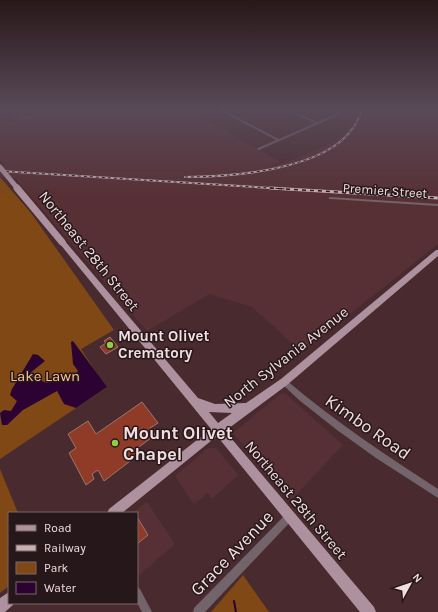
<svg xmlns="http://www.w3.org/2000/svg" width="438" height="612" font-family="Karla,sans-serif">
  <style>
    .built { fill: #573036 }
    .green { fill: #7f4814 }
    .water { fill: #2c0232 }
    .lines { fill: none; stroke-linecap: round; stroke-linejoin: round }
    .stream { stroke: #2c0232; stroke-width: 2 }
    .building { fill: #903b27; stroke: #99766d }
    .minor { fill: #72646a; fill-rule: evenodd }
    .major { fill: #ad919f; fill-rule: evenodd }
    .rail-far1-casing { stroke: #c7b1b3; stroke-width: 2 }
    .rail-casing { stroke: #c7b1b3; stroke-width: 3 }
    .rail-far1 { stroke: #26181a; stroke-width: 1; stroke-dasharray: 3; stroke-linecap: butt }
    .rail { stroke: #26181a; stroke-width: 1.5; stroke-dasharray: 4; stroke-linecap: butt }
    .major-bridge-far1 { stroke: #ad919f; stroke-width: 5 }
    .major-bridge { stroke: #ad919f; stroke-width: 7 }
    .poi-dot { fill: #8dce44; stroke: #26181a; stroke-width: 1.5 }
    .labels { text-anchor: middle; stroke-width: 3; stroke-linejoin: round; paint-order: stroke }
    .far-street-label { font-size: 13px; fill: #f2dee0; stroke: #26181a }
    .street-label { font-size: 15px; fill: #f2dee0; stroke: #26181a }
    .poi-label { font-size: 15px; font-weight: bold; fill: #f2dee0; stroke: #26181a; text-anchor: start }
    .park-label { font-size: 15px; fill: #fcc194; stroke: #26181a }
    .near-street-label { font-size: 18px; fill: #f2dee0; stroke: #26181a }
    .near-poi-label { font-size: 18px; font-weight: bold; fill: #f2dee0; stroke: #26181a; text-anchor: start }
  </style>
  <rect width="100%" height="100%" fill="#492b2f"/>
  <!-- built -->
  <g class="built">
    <polygon points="39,109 185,109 281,162 264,168 290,161 328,145 338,139 353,124 319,109 438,109 438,244 302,352 252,307 209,294 147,331 15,178 0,177 0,165 5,165 0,160 0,123 35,113"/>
    <polygon points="285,393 343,445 291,500 233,433 280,394"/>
    <polygon points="208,448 216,448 238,475 212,499 208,493 194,504 175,476"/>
    <polygon points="147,502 175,544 138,576 137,513 132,513"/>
  </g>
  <!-- green -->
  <g class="green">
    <polygon points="0,177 31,213 114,330 81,349 106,388 0,459"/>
    <polygon points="0,469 18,513 9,513 9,586 0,593"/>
    <polygon points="243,575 269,612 211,612"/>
  </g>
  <!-- water -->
  <polygon class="water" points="73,341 107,387 76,408 64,404 57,391 23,410 7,425 2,425 0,413 4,410 11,411 17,401 10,395 12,389 33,354 38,355 45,361 30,373 29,376 47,383 58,375 63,374 71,379 78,371 73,364 71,342"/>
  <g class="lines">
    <!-- stream -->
    <polyline class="stream" points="234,601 236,612"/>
  </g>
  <!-- building -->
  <g class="building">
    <polygon points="110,337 118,347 106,354 100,347 106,343 104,341"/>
    <polygon points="142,402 158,423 150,428 155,435 135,450 138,455 104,481 98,470 92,474 94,479 86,485 69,453 76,448 68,434 88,421 96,434"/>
    <polygon points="137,517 148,535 137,544"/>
  </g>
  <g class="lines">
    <!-- minor -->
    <g class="minor">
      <polygon points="217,109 221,109 279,139 315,123 284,109 289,109 317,122 335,114 338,109 342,109 337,116 259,150 257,149 258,148 276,140"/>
      <polygon points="329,197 438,204 438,206 331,199 329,199"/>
      <path d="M284,379L286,380C334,421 386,455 438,489V498L376,458L337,430L299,400L282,384L280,382L282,380Z"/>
      <polygon points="289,513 292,514 293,517 292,520 205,612 193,612 194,608 286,514"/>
      <polygon points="137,587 140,589 152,612 142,612 137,603"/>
    </g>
    <!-- major -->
    <g class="major">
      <path d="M60,240H64L198,398L215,404L246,403L281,379L436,250H438V256L287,385L225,431L374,607L376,612H360L217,436L122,513H107L109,509L211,429L60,244L59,242ZM209,412L232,413L218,423Z"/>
      <polygon points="9,592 9,603 14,604 5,612 0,612 0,598"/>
    </g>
    <defs>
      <g id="rail-far1">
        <polyline points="0,171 286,189"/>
        <path d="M185,177C231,177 325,170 353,128C357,122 360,115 363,109"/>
      </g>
      <polyline id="rail" points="270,188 438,198"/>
    </defs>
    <!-- rail-far1 casing -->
    <use href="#rail-far1" class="rail-far1-casing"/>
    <!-- rail casing -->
    <use href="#rail" class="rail-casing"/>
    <!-- rail-far1 -->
    <use href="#rail-far1" class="rail-far1"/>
    <!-- rail -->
    <use href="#rail" class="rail"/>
    <!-- major-bridge-far1 -->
    <polyline class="major-bridge-far1" points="0,167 18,189"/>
    <!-- major-bridge -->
    <polyline class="major-bridge" points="17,188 62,242"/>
  </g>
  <!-- sky -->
  <linearGradient id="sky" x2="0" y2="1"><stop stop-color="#28181a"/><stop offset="0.56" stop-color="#594a58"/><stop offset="1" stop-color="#594a58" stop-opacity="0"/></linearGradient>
  <rect width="438" height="195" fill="url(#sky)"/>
  <!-- markers -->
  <g class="poi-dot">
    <circle cx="110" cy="345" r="4"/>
    <circle cx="115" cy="443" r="4"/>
  </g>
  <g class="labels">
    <!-- far-street labels -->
    <g class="far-street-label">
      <text transform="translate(385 190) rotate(4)" y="5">Premier Street</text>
    </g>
    <!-- street labels -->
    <g class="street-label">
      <text transform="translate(89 251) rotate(51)" y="5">Northeast 28th Street</text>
      <text transform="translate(286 357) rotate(-38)" y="5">North Sylvania Avenue</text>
      <text transform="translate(296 500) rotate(50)" y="5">Northeast 28th Street</text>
    </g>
    <!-- poi labels -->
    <g class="poi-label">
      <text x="118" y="341">Mount Olivet<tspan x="118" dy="17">Crematory</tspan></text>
    </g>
    <!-- park labels -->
    <g class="park-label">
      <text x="45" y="381">Lake Lawn</text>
    </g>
    <!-- near-street labels -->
    <g class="near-street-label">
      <text transform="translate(368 427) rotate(35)" y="6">Kimbo Road</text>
      <text transform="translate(232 553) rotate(-46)" y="6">Grace Avenue</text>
    </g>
    <!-- near-poi labels -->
    <g class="near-poi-label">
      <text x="123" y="439">Mount Olivet<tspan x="123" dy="21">Chapel</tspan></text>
    </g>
  </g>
  <!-- legend -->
  <rect x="8" y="512" width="130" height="92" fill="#26181a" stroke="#786769"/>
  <rect x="16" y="525" width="20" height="6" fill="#ad919f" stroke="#786769"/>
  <text x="44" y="532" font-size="12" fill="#f2dee0">Road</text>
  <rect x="16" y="545" width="20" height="6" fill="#c7b1b3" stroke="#786769"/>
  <text x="44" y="552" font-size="12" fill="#f2dee0">Railway</text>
  <rect x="16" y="562" width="20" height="12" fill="#7f4814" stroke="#786769"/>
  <text x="44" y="572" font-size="12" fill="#f2dee0">Park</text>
  <rect x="16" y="582" width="20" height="12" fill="#2c0232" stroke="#786769"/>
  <text x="44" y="592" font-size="12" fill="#f2dee0">Water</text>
  <!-- north arrow -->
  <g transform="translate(410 584) rotate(50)" stroke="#26181a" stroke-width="3" paint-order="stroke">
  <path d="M0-3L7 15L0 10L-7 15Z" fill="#f2dee0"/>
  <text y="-6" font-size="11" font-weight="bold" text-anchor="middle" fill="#f2dee0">N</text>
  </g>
</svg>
